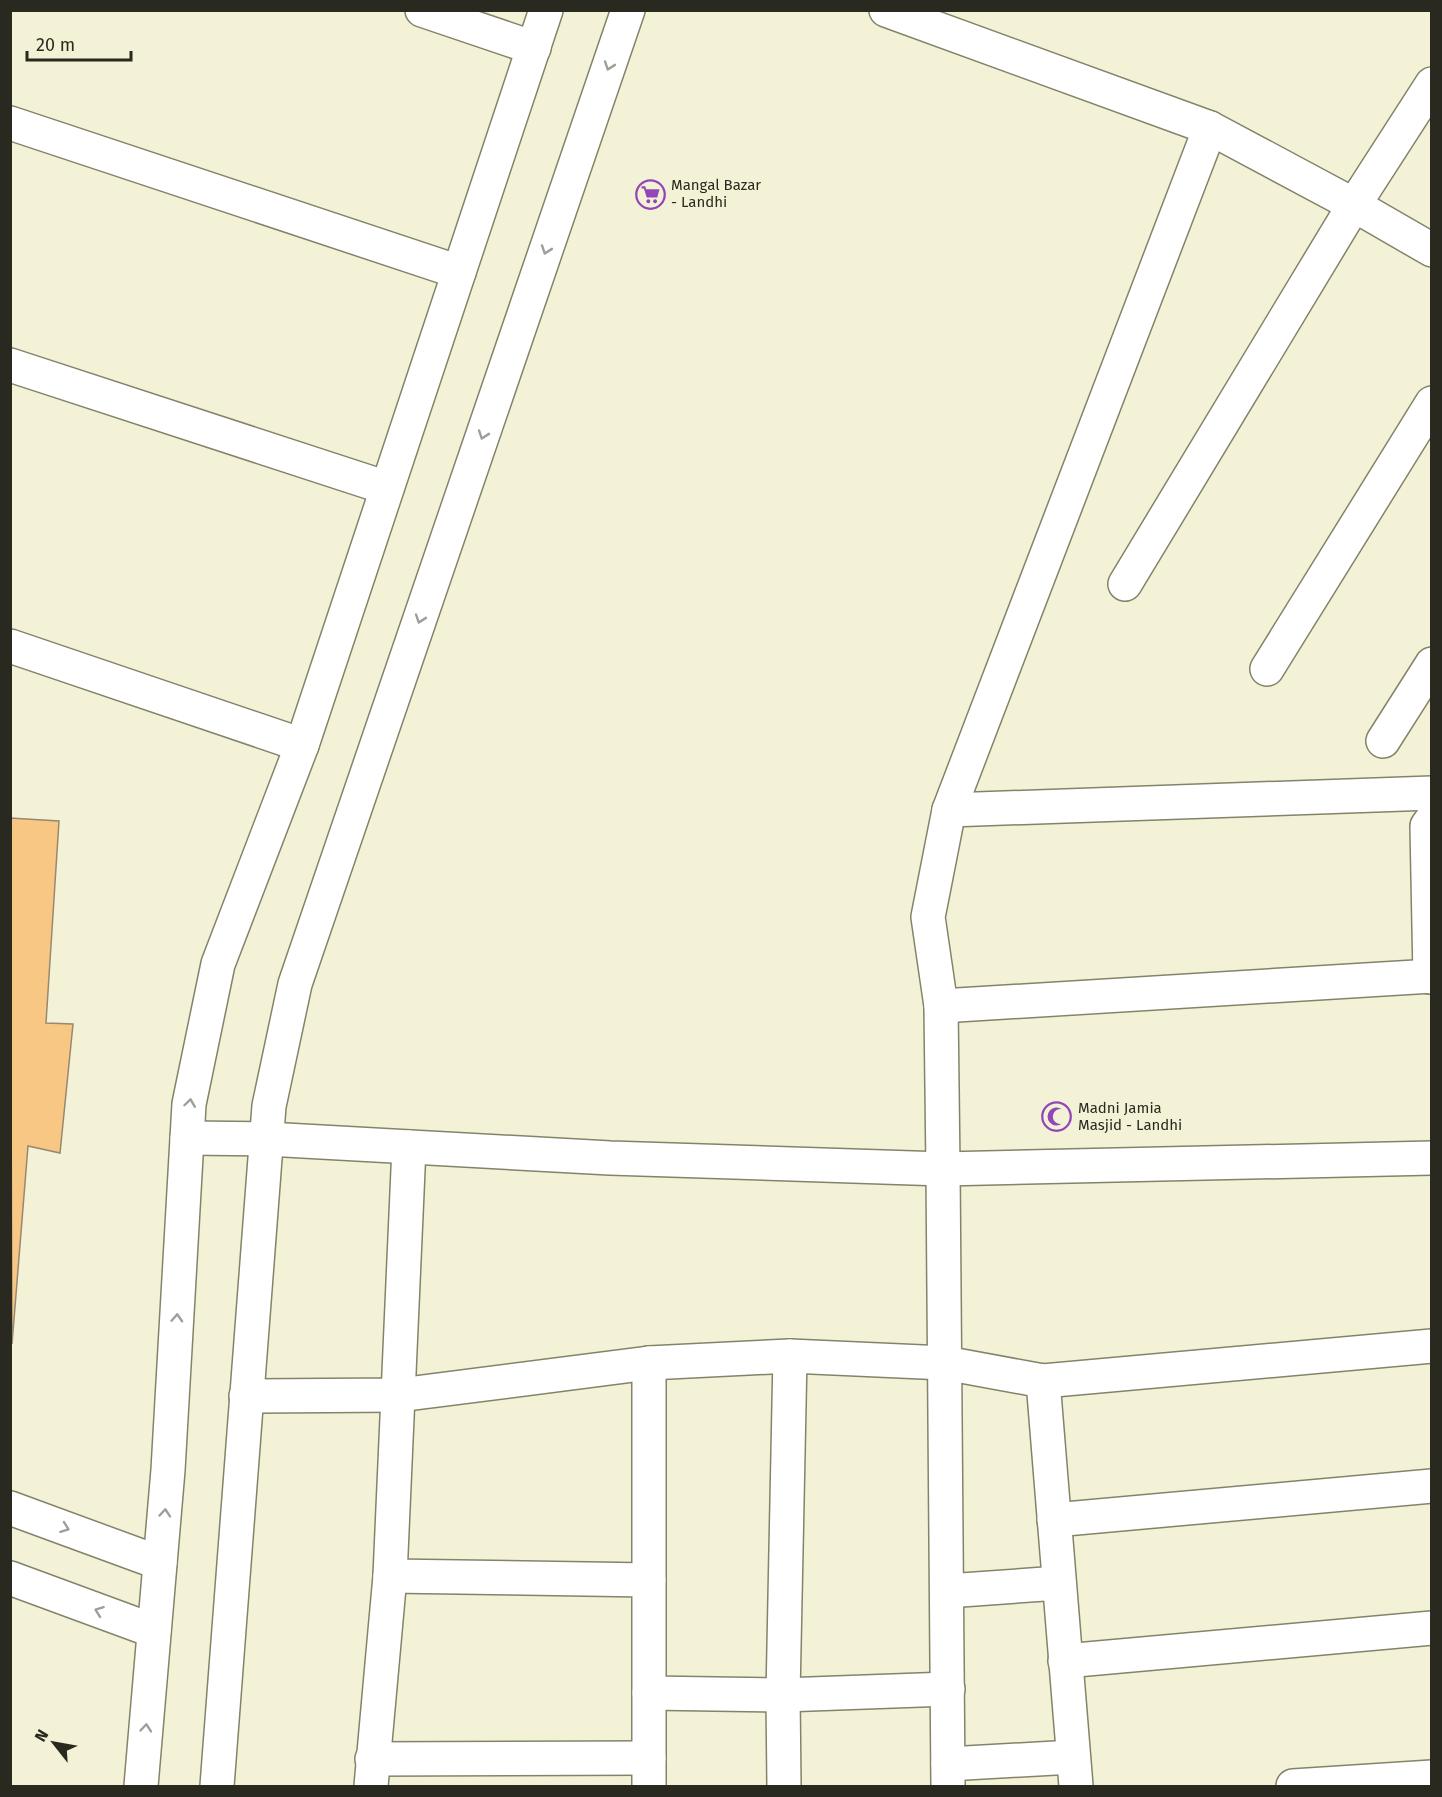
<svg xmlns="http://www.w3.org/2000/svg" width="1442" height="1797" font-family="'Fira Sans',sans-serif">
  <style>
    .building { fill: #f7c783; stroke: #988872; stroke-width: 1.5 }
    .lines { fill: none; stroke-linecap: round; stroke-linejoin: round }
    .street-casing { stroke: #84836a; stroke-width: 36 }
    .secondary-casing { stroke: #84836a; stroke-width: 36 }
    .street { stroke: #fff; stroke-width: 33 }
    .secondary { stroke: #fff; stroke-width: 33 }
    .oneway { stroke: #9f9f9a }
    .labels { text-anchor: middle; stroke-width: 6; stroke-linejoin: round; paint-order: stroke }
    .poi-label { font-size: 15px; fill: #2a291f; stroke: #f3f2d6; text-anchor: start }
  </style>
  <rect width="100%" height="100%" fill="#f3f2d6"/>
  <!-- building -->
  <polygon class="building" points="10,818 59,821 46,1023 73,1024 60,1153 28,1146 12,1344"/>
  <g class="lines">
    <defs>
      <g id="street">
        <polyline points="422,10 534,48"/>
        <polyline points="886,10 1210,128 1354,205 1432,250"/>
        <polyline points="10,123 459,272"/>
        <polyline points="10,365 387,488"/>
        <polyline points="1125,584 1354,205 1432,84"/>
        <polyline points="10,646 302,745"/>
        <polyline points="1267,669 1432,403"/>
        <polyline points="1383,741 1432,664"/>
        <polyline points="949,810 1432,793"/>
        <polyline points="1430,977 1427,826 1432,819"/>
        <polyline points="941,1006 1432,976"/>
        <polyline points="943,1169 941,1006 928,917 949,810 1210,128"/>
        <polyline points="1043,1381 1076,1786"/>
        <polyline points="246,1396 399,1395 649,1363 790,1356 945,1363 1043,1381 1432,1346"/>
        <polyline points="10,1508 160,1563"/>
        <polyline points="1054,1520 1432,1486"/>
        <polyline points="390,1576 649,1580"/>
        <polyline points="10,1578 154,1631"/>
        <polyline points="947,1591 1059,1583"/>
        <polyline points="1065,1661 1432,1628"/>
        <polyline points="649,1693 783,1695 948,1689"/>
        <polyline points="372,1759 649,1758"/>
        <polyline points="948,1764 1073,1757"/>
        <polyline points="371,1786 390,1576 409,1147"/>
        <polyline points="649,1786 649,1363"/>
        <polyline points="784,1786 783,1695 790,1356"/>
        <polyline points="1293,1786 1432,1777"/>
      </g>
      <g id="secondary">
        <polyline points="187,1138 267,1139 610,1158 943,1169 1432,1158"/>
        <polyline points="943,1169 948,1786"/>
        <polyline points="141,1786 168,1470 189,1104 218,964 302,745 546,10"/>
        <polyline points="217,1786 269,1106 295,984 628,10"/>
      </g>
    </defs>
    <!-- street casing -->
    <use href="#street" class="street-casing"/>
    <!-- secondary casing -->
    <use href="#secondary" class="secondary-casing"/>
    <!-- street -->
    <use href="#street" class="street"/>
    <!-- secondary -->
    <use href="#secondary" class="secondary"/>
  </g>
  <!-- one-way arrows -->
  <defs><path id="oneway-chevron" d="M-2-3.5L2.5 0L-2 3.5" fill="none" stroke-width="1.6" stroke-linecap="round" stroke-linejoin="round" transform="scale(1.5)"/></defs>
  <g class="oneway">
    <use href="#oneway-chevron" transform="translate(609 66) rotate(109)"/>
    <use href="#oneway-chevron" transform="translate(546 250) rotate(109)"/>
    <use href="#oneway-chevron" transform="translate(483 435) rotate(109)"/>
    <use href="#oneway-chevron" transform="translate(420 619) rotate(109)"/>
    <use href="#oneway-chevron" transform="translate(190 1103) rotate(-82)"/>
    <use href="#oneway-chevron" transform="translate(177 1318) rotate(-87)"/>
    <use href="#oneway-chevron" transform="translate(165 1513) rotate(-85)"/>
    <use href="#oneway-chevron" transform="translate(65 1528) rotate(20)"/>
    <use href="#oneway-chevron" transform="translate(99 1611) rotate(-160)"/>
    <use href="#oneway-chevron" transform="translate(146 1728) rotate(-85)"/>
  </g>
  <!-- icons -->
  <defs>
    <symbol id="supermarket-ring" viewBox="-11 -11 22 22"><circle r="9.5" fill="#f3f2d6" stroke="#9246b8" stroke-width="1.5"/><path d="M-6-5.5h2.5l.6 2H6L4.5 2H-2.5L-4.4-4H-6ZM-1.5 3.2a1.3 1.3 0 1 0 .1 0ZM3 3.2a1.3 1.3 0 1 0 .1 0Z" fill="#9246b8"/></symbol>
    <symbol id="mosque-ring" viewBox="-11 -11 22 22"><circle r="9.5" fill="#f3f2d6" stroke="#9246b8" stroke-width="1.5"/><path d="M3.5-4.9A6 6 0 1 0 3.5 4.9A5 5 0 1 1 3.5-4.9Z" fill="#9246b8"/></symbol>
  </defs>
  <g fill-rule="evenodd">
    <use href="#supermarket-ring" x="634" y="178" width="33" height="33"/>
    <use href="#mosque-ring" x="1040" y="1100" width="33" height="33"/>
  </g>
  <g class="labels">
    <!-- poi labels -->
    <g class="poi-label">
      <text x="671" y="190">Mangal Bazar<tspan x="671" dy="17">- Landhi</tspan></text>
      <text x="1078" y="1113">Madni Jamia<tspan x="1078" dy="17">Masjid - Landhi</tspan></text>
    </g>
  </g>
  <!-- border -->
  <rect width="1442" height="1797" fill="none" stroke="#2a291f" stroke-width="24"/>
  <!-- north arrow -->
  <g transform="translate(54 1743) rotate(301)" stroke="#f3f2d6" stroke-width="4.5" paint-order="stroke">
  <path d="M0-4.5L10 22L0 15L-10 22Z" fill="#2a291f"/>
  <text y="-9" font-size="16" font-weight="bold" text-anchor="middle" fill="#2a291f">N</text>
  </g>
  <!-- scale -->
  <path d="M27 51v9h104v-9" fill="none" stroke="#2a291f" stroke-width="3"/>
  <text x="36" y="51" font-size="18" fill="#2a291f" stroke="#f3f2d6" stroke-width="4.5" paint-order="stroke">20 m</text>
</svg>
